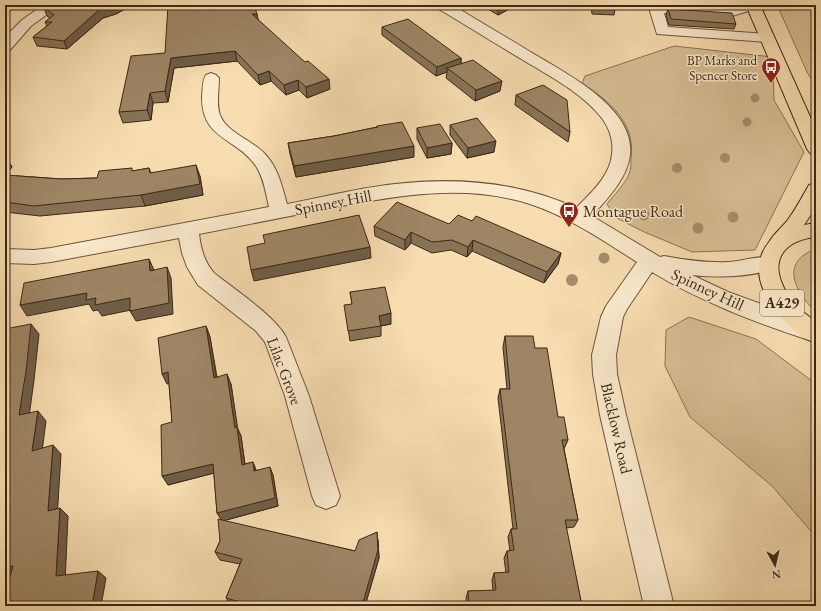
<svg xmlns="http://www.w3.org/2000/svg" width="821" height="611" font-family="'EB Garamond',serif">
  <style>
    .green { fill: #d8be95; stroke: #8b7354 }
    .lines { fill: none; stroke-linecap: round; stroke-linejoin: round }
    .minor-casing { stroke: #6c553b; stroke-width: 2 }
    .major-casing { stroke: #3e2814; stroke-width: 2 }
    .minor { fill: #fae9cc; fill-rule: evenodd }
    .major { fill: #f7ddb0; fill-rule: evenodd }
    .tree { fill: #a68e6c }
    .wall { fill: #887357; stroke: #3e2814 }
    .shaded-wall { fill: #6f5e47; stroke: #3e2814 }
    .building { fill: #9e8665; stroke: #3e2814 }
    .labels { text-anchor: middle; stroke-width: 3; stroke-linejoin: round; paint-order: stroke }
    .far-poi-label { font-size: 13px; fill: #3e2814; stroke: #fae9cc; text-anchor: end }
    .shield { fill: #fae9cc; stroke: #76624b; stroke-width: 1 }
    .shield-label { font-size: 15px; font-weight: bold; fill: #3e2814 }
    .street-label { font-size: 16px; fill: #3e2814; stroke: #fae9cc }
    .poi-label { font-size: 16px; fill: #3e2814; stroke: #fae9cc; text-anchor: start }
  </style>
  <rect width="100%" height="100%" fill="#f7ddb0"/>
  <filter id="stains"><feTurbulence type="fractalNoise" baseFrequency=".005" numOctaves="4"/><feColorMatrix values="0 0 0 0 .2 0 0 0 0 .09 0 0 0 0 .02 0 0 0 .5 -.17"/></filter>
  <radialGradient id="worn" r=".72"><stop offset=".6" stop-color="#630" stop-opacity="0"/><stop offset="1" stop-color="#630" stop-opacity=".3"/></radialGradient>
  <!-- green -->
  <g class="green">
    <polygon points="788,5 809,5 816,15 816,87 807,72 778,7"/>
    <path d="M674,46L773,57L774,100L804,152L755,250L692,252L642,231L615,217L607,204C613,196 626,183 629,174C631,170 631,163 631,159C636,122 609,101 582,83L585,76Z"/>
    <path d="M816,249V312C795,292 779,262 816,249Z"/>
    <polygon points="689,317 756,339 816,384 816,537 772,486 690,417 665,366 666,330"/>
  </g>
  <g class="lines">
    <defs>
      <g id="minor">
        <polygon points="43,5 60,5 31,26 10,50 5,51 5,37 22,20"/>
        <path d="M435,5H451L459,9C482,23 506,37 529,51C563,72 636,107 630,155C627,179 607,199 592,216L660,257L664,256C686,260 707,263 729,262C744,261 761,254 775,259L778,264L775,269C748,277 720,278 692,275L728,292L816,324V340L812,341C757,323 701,302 652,272L627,309L623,317L616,355L617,374L626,415L674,606H644L600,415L593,374L592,355L601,317L606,306L637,262C602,240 569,217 530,204C461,182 390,197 321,210C280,218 239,226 199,234C201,249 204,261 214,273C234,289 275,316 286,337L309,396L340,496L336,505L326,509L316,505L312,496L285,396L265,342L256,331L198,285L187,267L182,253L179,238L51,262L34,264L5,263V249L34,250L51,248L269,207C266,194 264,178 256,166C236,137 201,140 202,96C203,89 202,80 206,75L211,73L216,75L219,78C219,90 216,104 220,115C227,133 252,140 264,153C278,167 282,186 287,204C323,197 359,188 395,184C456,177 520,182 576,208C591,193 610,176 612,154C614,141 609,127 601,117C581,92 549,76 523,60C494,43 466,25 437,8Z"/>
        <polygon points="651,5 728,9 740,5 760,5 758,8 729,17 664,13 668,27 767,34 772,35 774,38 772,41 767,42 657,34 649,8"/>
      </g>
      <g id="major">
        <polygon points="746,5 760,5 816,130 816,154 810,153 807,149"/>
        <path d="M816,183V207L804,225L816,223V237C786,240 769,258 784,288C790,302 804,313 816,322V343C800,338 786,325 776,311C760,290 751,265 769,242C774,234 781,228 787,221C796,209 802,197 809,185Z"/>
      </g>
    </defs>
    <!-- minor casing -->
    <use href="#minor" class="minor-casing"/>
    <!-- major casing -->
    <use href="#major" class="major-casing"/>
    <!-- minor -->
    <use href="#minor" class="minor"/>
    <!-- major -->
    <use href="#major" class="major"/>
  </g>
  <!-- trees -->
  <g class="tree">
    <circle cx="755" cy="98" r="4.5"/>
    <circle cx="747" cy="122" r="4.5"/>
    <circle cx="725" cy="158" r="5"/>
    <circle cx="677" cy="168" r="5"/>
    <circle cx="644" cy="215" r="5.5"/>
    <circle cx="733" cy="217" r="5.5"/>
    <circle cx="698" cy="228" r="5.5"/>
    <circle cx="604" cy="258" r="5.5"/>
    <circle cx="572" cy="280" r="6"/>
  </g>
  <!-- wall -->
  <g class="wall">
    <polygon points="30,5 41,5 36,9"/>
    <polygon points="48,5 144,5 144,7 125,9 116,14 103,18 67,49 37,46 33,37 47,26 45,22 50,18 47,16 44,8"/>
    <polygon points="481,5 517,5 498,15"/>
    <polygon points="591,5 614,5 615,10 614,15 592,14"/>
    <polygon points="680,5 727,5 726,7"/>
    <polygon points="668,9 736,24 734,29 669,25 666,15"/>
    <polygon points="257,14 258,20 330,89 307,98 299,90 286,95 271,81 260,85 237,61 174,68 168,102 153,103 151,120 123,123 119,112 165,53"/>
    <polygon points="382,27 461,58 461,63 500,91 475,101 446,78 447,72 436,76 382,35"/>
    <polygon points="516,95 570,132 568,142 515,105"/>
    <polygon points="450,125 494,152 467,158 450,135"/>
    <polygon points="377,126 414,157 296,177 290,154 288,143 334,136 377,127"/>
    <polygon points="417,128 452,143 451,154 427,158 417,139"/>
    <polygon points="5,156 12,167 5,175 61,179 97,178 149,168 151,173 200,176 203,195 145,206 40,216 5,212"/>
    <polygon points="472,221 561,253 558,264 544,283 472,251 467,257 451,250 432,253 411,243 405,250 375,236 374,226 449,224"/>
    <polygon points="350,292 391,324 381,326 381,336 350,341 346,315 352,304"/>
    <polygon points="206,326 210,337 217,377 231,384 237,427 241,436 245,464 253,462 256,470 273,475 278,506 223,521 355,551 378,539 379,558 365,606 236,606 231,605 226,598 240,564 220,560 215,552 220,541 222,520 217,513 214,473 168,485 172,422 169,383 167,384"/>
    <polygon points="505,336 535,348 558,417 568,440 564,449 578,520 574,527 566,528 582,606 467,606 466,598 468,591 493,591 492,580 494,573 506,573 504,558 507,551 510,551 508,537 511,529 513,529 498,398 500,389 507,389 503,347"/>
  </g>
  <!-- shaded-wall -->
  <g class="shaded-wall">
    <polygon points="34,5 41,5 36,9"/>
    <polygon points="115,5 144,5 144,7 125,9 116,14 103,18 67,49 64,41 100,9"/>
    <polygon points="501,5 517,5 498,15 498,6"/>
    <polygon points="252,14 257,14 259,24"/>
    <polygon points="235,51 237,61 174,68 168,102 165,91 171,58"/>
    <polygon points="461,58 461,67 447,68 447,72 436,76 437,67"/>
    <polygon points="269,71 271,81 260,85 258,75"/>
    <polygon points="329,79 330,89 307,98 306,87"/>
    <polygon points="298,80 299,90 286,95 284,85"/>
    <polygon points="502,81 500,91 475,101 476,90"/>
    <polygon points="150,93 153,103 151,120 147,110"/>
    <polygon points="496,141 494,152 467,158 468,148"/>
    <polygon points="452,143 451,154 427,158 427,148"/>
    <polygon points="414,146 414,157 296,177 294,166"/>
    <polygon points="5,156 12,167 5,175"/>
    <polygon points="196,165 200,176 203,195 145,206 141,195"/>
    <polygon points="411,232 411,243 405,250 405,240"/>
    <polygon points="473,240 472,251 467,257 468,247"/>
    <polygon points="370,247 371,258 254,281 251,270"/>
    <polygon points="561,253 558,264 544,283 547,272"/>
    <polygon points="149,259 154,270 150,271"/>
    <polygon points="167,267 171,278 173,314 136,321 130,311"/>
    <polygon points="87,293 96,298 130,298 136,309 102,316 98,310 93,311 89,304 27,316 20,305"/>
    <polygon points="391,313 391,324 379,326 379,316"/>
    <polygon points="31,324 39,334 34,380 28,424 19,415"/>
    <polygon points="206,326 210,337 218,388 214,378"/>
    <polygon points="168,372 174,382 167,384 162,374"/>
    <polygon points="227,374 231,384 239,437 235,428"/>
    <polygon points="38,411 46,421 41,459 32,451"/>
    <polygon points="237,427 241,436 246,474 242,465"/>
    <polygon points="53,445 61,454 57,519 48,511"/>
    <polygon points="253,462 256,471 254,471"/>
    <polygon points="213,464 218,472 168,485 162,476"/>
    <polygon points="270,467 273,475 278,506 222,521 217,513"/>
    <polygon points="60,508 68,516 65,583 56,576"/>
    <polygon points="10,509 20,517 5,521 5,510"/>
    <polygon points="377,532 379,558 365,606 362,606"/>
    <polygon points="13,566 14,576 5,570 5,568"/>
    <polygon points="98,571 106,578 101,606 92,606"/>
  </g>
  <!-- building -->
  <g class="building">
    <polygon points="48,5 115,5 100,9 64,41 33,37 52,22 45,22 54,15 44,8"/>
    <polygon points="168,5 254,5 257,14 252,14 305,62 308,61 329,79 306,87 298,80 284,85 269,71 258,75 235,51 171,58 165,91 150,93 147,110 119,112 131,56 165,53"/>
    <polygon points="593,5 614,5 615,10 593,8"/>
    <polygon points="668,9 732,13 736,24 671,19"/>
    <polygon points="408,19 461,58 437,67 382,27"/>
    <polygon points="473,60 502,81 476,90 447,68"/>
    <polygon points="543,85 567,100 570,132 516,95"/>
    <polygon points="477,118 496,141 468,148 450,125"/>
    <polygon points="402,122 414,146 294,166 288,143 334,136 378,127 377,126"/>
    <polygon points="440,124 452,143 427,148 417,128"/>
    <polygon points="196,165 200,184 141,195 34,206 5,202 5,175 61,179 97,178 99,171 132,168 132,171 149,168 150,173"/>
    <polygon points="397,202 449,224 458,215 472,221 476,216 561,253 547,272 473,240 468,247 452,240 432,242 411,232 405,240 374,226"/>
    <polygon points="359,215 370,247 251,270 247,247 265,243 263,235"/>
    <polygon points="149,259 150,271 167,267 169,303 130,311 130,298 95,305 96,298 86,300 87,293 20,305 24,283"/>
    <polygon points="385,287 391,313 379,316 381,326 348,331 344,305 352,304 350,292"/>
    <polygon points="31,324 26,371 19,415 38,411 32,451 53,445 48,511 60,508 56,576 98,571 92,606 5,606 5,596 13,566 5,568 5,553 10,509 5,510 5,329"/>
    <polygon points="206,326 214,378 227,374 235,428 237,427 242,465 253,462 254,471 270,467 275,498 217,513 213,464 162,476 161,425 172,422 168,372 162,374 158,338"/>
    <polygon points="505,336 533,336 535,348 547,348 558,417 564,417 568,440 562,440 578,520 565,520 582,606 469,606 468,591 496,590 494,573 509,572 507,551 514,550 511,529 517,529 500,389 510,389"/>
    <polygon points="218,519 355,551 359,540 377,532 378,550 362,606 255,606 226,598 242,559 215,552 220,541"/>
  </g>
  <!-- icons -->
  <defs>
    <symbol id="bus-pin" viewBox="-11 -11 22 30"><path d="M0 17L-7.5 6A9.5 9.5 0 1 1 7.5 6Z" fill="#8f2418" stroke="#fae9cc"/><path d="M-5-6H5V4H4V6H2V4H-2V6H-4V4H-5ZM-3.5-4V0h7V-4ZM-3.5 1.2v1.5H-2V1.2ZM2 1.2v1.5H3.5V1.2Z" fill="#fff"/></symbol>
  </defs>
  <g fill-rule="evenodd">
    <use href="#bus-pin" x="760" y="56" width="22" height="30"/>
    <use href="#bus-pin" x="558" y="200" width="22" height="30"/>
  </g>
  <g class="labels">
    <!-- far-poi labels -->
    <g class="far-poi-label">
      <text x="757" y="65">BP Marks and<tspan x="757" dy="15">Spencer Store</tspan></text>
    </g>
    <!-- shield labels -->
    <rect class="shield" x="760" y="290" width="44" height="26" rx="3"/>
    <g class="shield-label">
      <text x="782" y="308">A429</text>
    </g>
    <!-- street labels -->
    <g class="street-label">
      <text transform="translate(333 202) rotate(-11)" y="6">Spinney Hill</text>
      <text transform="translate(708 289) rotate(25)" y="6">Spinney Hill</text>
      <text transform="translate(285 371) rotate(69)" y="6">Lilac Grove</text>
      <text transform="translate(617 428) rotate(77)" y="6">Blacklow Road</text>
    </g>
    <!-- poi labels -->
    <g class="poi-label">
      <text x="583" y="217">Montague Road</text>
    </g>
  </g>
  <!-- margin -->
  <rect width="821" height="611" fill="none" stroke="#f7ddb0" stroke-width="20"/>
  <rect x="6" y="6" width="809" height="599" fill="none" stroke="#3e2814" stroke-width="2"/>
  <rect x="10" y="10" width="801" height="591" fill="none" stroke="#3e2814"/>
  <!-- north arrow -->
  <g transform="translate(775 565) rotate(172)" stroke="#fae9cc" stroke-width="3" paint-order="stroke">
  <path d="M0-3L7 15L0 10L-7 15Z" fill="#3e2814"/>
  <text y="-6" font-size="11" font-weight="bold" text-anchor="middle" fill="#3e2814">N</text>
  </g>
  <rect width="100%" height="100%" filter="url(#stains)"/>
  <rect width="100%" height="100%" fill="url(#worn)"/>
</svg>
